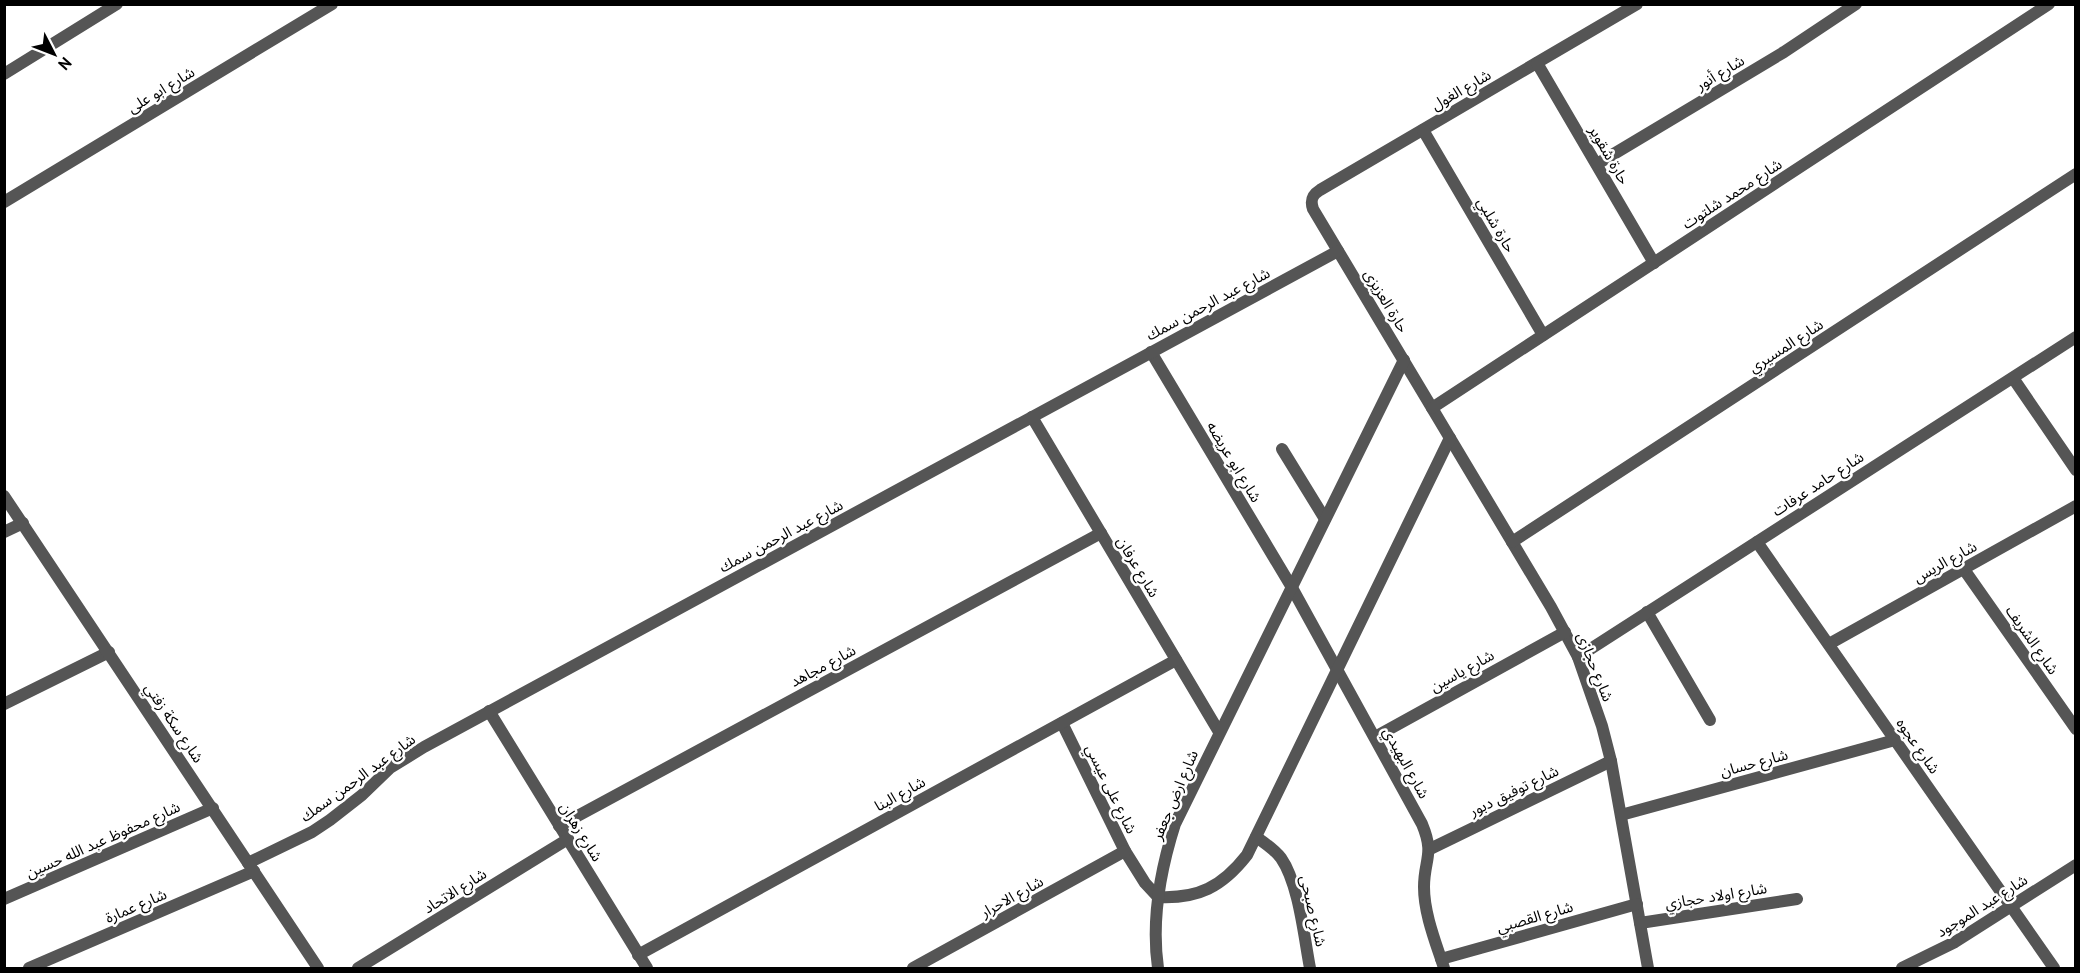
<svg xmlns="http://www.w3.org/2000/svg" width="2080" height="973" font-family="'PT Sans','Noto Sans Arabic',sans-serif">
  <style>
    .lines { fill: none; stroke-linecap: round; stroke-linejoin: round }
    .minor { stroke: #555; stroke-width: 12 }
    .tertiary { stroke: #555; stroke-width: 12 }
    .labels { text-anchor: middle; stroke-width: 5; stroke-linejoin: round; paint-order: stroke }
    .street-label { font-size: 15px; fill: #000; stroke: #fff }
  </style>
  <rect width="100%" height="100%" fill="#fff"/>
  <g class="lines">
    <!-- minor -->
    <g class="minor">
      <path d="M1637,4L1320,190C1312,195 1310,200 1313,209L1551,607L1578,657L1602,726L1611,761L1648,968"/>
      <polyline points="1537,63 1654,263"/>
      <polyline points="4,74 117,4"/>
      <polyline points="1423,130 1543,335"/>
      <polyline points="1597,164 1784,52 1856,4"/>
      <polyline points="4,202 332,4"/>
      <path d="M1151,352L1291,586L1422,824C1435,855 1424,859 1424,887C1424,914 1436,943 1444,968"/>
      <polyline points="2013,378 2076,470"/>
      <polyline points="1432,408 2049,4"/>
      <polyline points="1032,417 1219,732"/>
      <polyline points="1282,449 1325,519"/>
      <polyline points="4,532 23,523"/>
      <polyline points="1512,542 2076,174"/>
      <polyline points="1757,542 2054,968"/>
      <polyline points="1963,568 2076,729"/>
      <polyline points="1647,612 1710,720"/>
      <polyline points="1829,644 2076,506"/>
      <polyline points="1578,657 2076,337"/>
      <polyline points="4,704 109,652"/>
      <polyline points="489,711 647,968"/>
      <polyline points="1062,723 1125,851 1145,883 1158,897"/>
      <polyline points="1375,737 1565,632"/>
      <polyline points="1621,815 1895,740"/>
      <polyline points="559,826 1101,533"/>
      <path d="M1256,837C1265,843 1274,849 1281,858C1299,884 1304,937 1310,968"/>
      <polyline points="1430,849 1611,761"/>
      <polyline points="248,863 312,832 330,820 362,795 390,768 424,747 1338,251"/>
      <path d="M1158,897C1198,899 1222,887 1247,855L1450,438"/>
      <polyline points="4,899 213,808"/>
      <polyline points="1640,923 1797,899"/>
      <polyline points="638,955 1176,660"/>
      <polyline points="1441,959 1637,904"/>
      <polyline points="29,968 254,871"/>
      <polyline points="358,968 568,839"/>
      <polyline points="913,968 1125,851"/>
      <path d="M1158,968C1151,919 1160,871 1175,824L1404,360"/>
      <polyline points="1902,968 1955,942 2076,865"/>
    </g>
    <!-- tertiary -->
    <polyline class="tertiary" points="4,496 318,968"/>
  </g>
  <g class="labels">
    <!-- street labels -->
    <g class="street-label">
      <text transform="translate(1720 73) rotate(-31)" y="5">شارع أنور</text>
      <text transform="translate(161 90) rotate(-31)" y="5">شارع ابو على</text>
      <text transform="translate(1461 90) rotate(-30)" y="5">شارع الغول</text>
      <text transform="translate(1609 155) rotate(60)" y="5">حارة شقوير</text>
      <text transform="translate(1732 194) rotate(-33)" y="5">شارع محمد شلتوت</text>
      <text transform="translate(1496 225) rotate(60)" y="5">حارة شلبي</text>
      <text transform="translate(1386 301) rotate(59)" y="5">حارة العزيزى</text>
      <text transform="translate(1208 304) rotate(-28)" y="5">شارع عبد الرحمن سمك</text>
      <text transform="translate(1786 346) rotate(-33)" y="5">شارع المسيري</text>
      <text transform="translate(1234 462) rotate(59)" y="5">شارع ابو عريضه</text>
      <text transform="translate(1818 484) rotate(-33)" y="5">شارع حامد عرفات</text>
      <text transform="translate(781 536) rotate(-28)" y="5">شارع عبد الرحمن سمك</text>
      <text transform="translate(1945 562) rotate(-29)" y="5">شارع الريس</text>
      <text transform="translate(1138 567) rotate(59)" y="5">شارع عرفان</text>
      <text transform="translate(2032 640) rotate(55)" y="5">شارع الشريف</text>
      <text transform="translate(823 666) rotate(-28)" y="5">شارع مجاهد</text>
      <text transform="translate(1595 667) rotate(68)" y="5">شارع حجازى</text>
      <text transform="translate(1462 671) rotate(-29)" y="5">شارع ياسين</text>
      <text transform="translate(174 723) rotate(56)" y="5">شارع سكة زفتي</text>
      <text transform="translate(1918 746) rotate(55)" y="5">شارع عجوه</text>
      <text transform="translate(1406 763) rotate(61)" y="5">شارع البهيدي</text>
      <text transform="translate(1754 763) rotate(-15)" y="5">شارع حسان</text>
      <text transform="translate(358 778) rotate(-36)" y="5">شارع عبد الرحمن سمك</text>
      <text transform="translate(1111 789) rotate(64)" y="5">شارع على عيسي</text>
      <text transform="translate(1514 791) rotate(-26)" y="5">شارع توفيق دبور</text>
      <text transform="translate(900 794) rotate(-29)" y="5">شارع البنا</text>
      <text transform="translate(1175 795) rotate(-67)" y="5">شارع ارض جعفر</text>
      <text transform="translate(581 832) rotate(58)" y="5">شارع زهران</text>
      <text transform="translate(103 840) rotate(-24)" y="5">شارع محفوظ عبد الله حسين</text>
      <text transform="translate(455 891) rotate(-32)" y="5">شارع الاتحاد</text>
      <text transform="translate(1716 896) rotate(-9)" y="5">شارع اولاد حجازي</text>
      <text transform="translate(1012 897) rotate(-29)" y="5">شارع الاحرار</text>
      <text transform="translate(136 906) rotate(-23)" y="5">شارع عمارة</text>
      <text transform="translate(1982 906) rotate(-32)" y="5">شارع عبد الموجود</text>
      <text transform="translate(1313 911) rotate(77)" y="5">شارع صبحى</text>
      <text transform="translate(1535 917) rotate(-16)" y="5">شارع القصبي</text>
    </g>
  </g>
  <!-- border -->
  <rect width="2080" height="973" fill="none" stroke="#000000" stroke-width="12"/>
  <!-- north arrow -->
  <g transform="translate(54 54) rotate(132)" stroke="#ffffff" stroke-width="4.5" paint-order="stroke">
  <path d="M0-4.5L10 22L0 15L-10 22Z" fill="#000000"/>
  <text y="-9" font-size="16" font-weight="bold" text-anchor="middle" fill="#000000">N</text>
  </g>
</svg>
